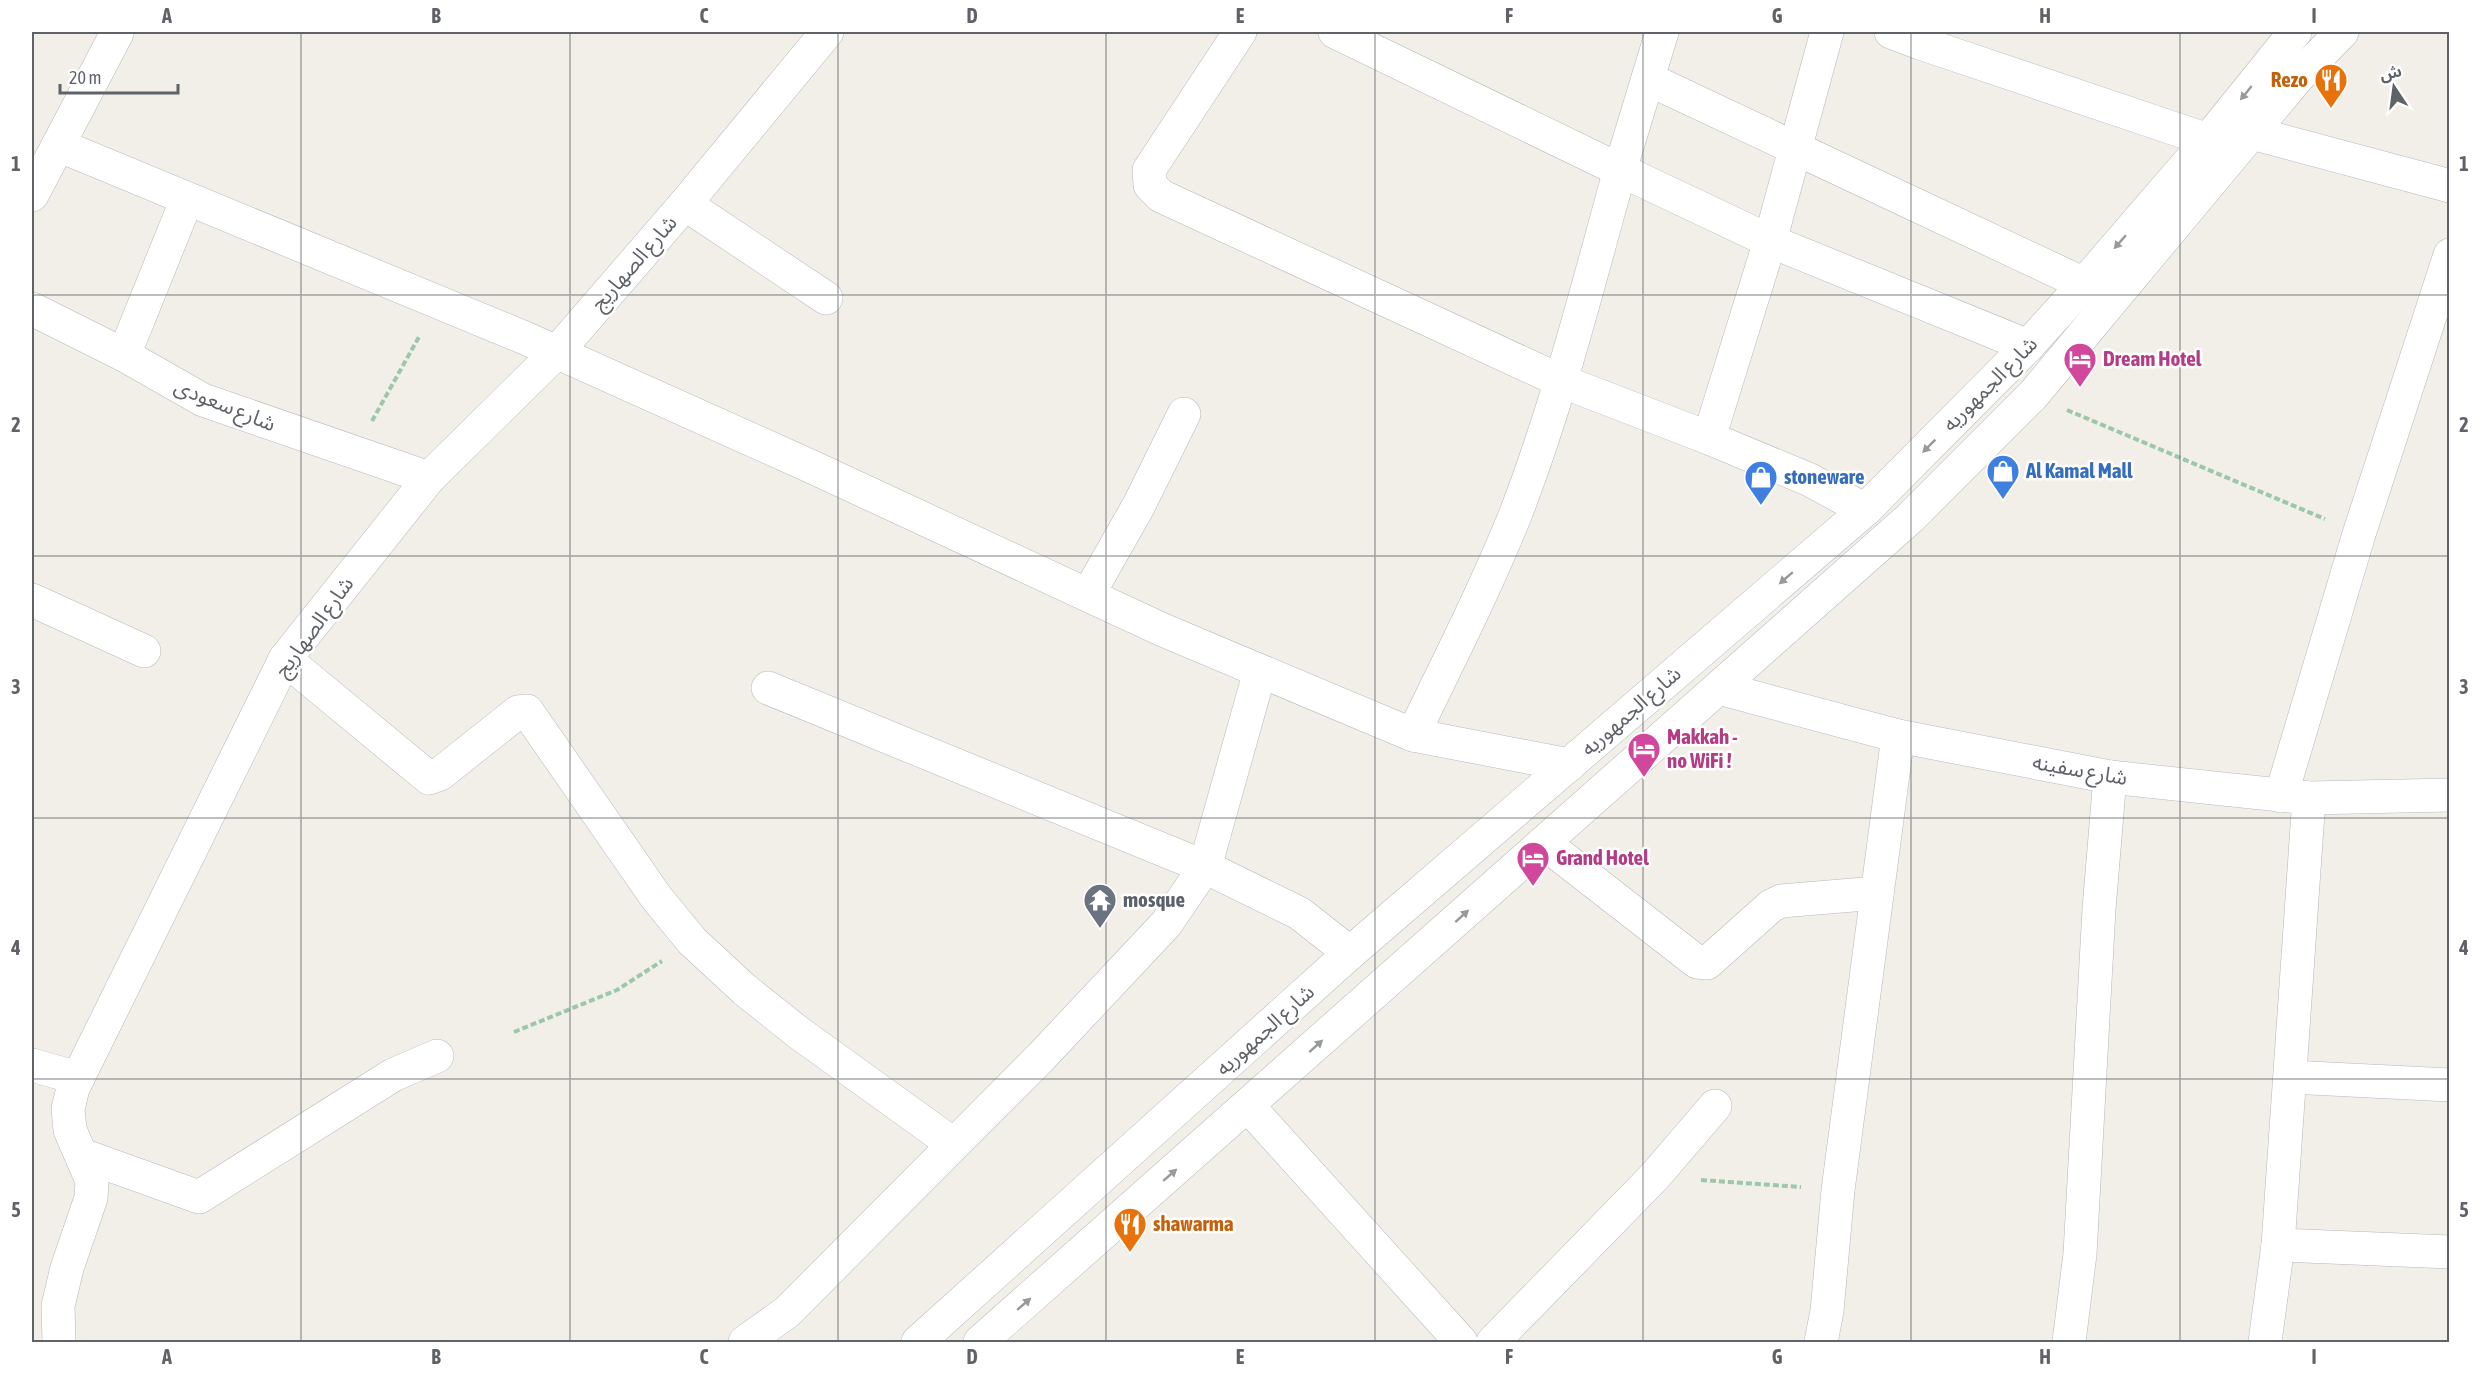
<svg xmlns="http://www.w3.org/2000/svg" width="2481" height="1374" font-family="'Asap Condensed','Noto Sans Arabic',sans-serif">
  <style>
    .lines { fill: none; stroke-linecap: round; stroke-linejoin: round }
    .street-casing { stroke: #b5b8bc; stroke-width: 34 }
    .secondary-casing { stroke: #b6babf; stroke-width: 34 }
    .path { stroke: #9cc7a9; stroke-width: 4; stroke-dasharray: 6 3; stroke-linecap: butt }
    .street { stroke: #fff; stroke-width: 33 }
    .secondary { stroke: #fff; stroke-width: 33 }
    .oneway { fill: #979a9d }
    .grid { fill: none; stroke: #5f6368; stroke-width: 1.5; stroke-opacity: 0.55 }
    .labels { text-anchor: middle; stroke-width: 5; stroke-linejoin: round; paint-order: stroke }
    .food-label { font-size: 21px; font-weight: bold; fill: #c56008; stroke: #fff; text-anchor: end }
    .street-label { font-size: 21px; fill: #5f6368; stroke: #fff }
    .hotel-label { font-size: 21px; font-weight: bold; fill: #b23c85; stroke: #fff; text-anchor: start }
    .shop-label { font-size: 21px; font-weight: bold; fill: #366cbe; stroke: #fff; text-anchor: start }
    .worship-label { font-size: 21px; font-weight: bold; fill: #5b616d; stroke: #fff; text-anchor: start }
    .neatline { fill: none; stroke: #5f6368; stroke-width: 2 }
    .grid-label { font-size: 20px; text-anchor: middle; font-weight: bold; fill: #5f6368 }
  </style>
  <rect width="100%" height="100%" fill="#f1efe8"/>
  <g class="lines">
    <defs>
      <g id="street">
        <polyline points="1240,32 1149,170 1150,185 1161,196 1561,381 1709,438"/>
        <polyline points="1335,32 1620,170 1662,32"/>
        <polyline points="1827,32 1770,241 1709,438 1810,480 1865,510"/>
        <polyline points="1891,32 1920,43 2208,140"/>
        <polyline points="1648,79 2084,284"/>
        <polyline points="2252,133 2450,186"/>
        <polyline points="58,145 525,338 810,466 1163,630 1413,735 1569,765"/>
        <polyline points="32,195 117,33"/>
        <polyline points="685,204 826,298"/>
        <polyline points="32,309 124,355 203,400 429,478"/>
        <polyline points="124,355 187,199"/>
        <polyline points="1088,595 1139,505 1184,414"/>
        <polyline points="32,600 144,651"/>
        <polyline points="285,659 429,778 440,774 518,712 527,711 656,897 692,941 745,990 799,1033 953,1144"/>
        <polyline points="768,688 1205,867 1299,913 1350,953"/>
        <path d="M1413,735C1448,662 1486,588 1516,513C1559,401 1588,285 1620,170L1770,241L2028,346"/>
        <polyline points="2281,796 2359,534 2450,255"/>
        <polyline points="1544,843 1697,962 1707,963 1771,906 1781,901 1877,893"/>
        <polyline points="32,1065 78,1078"/>
        <polyline points="2290,1077 2450,1085"/>
        <polyline points="1248,1106 1461,1342"/>
        <polyline points="82,1155 199,1197 393,1075 437,1056"/>
        <polyline points="2278,1245 2450,1252"/>
        <polyline points="59,1342 58,1306 67,1268 91,1198 92,1181 70,1130 68,1109 73,1088 285,659 429,478 557,352 685,204 827,32"/>
        <polyline points="745,1342 787,1312 1041,1057 1166,924 1205,867 1260,671"/>
        <polyline points="1493,1342 1655,1176 1715,1106"/>
        <polyline points="1821,1342 1827,1311 1838,1190 1898,736"/>
        <polyline points="2069,1342 2080,1254 2099,909 2110,777"/>
        <polyline points="2265,1342 2278,1245 2309,798"/>
      </g>
      <g id="secondary">
        <polyline points="1719,688 1898,736 2110,777 2309,798 2450,795"/>
        <polyline points="918,1342 1350,953 1865,510 2028,346 2084,284 2208,140 2295,32"/>
        <polyline points="980,1342 1910,518 2033,395 2298,77 2342,32"/>
      </g>
    </defs>
    <!-- street casing -->
    <use href="#street" class="street-casing"/>
    <!-- secondary casing -->
    <use href="#secondary" class="secondary-casing"/>
    <!-- path -->
    <g class="path">
      <polyline points="2067,410 2325,519"/>
      <polyline points="372,421 420,335"/>
      <polyline points="514,1032 617,990 662,961"/>
      <polyline points="1701,1180 1801,1187"/>
    </g>
    <!-- street -->
    <use href="#street" class="street"/>
    <!-- secondary -->
    <use href="#secondary" class="secondary"/>
  </g>
  <!-- one-way arrows -->
  <defs><path id="oneway-solid" d="M-6-.8H1V-3.2L6.5 0L1 3.2V.8H-6Z" transform="scale(1.5)"/></defs>
  <g class="oneway">
    <use href="#oneway-solid" transform="translate(2246 93) rotate(129)"/>
    <use href="#oneway-solid" transform="translate(2120 242) rotate(131)"/>
    <use href="#oneway-solid" transform="translate(1929 446) rotate(135)"/>
    <use href="#oneway-solid" transform="translate(1786 578) rotate(139)"/>
    <use href="#oneway-solid" transform="translate(1462 916) rotate(-42)"/>
    <use href="#oneway-solid" transform="translate(1316 1046) rotate(-42)"/>
    <use href="#oneway-solid" transform="translate(1170 1175) rotate(-41)"/>
    <use href="#oneway-solid" transform="translate(1024 1304) rotate(-41)"/>
  </g>
  <!-- grid -->
  <path class="grid" d="M301,32V1342M570,32V1342M838,32V1342M1106,32V1342M1375,32V1342M1643,32V1342M1911,32V1342M2180,32V1342M32,295H2450M32,556H2450M32,818H2450M32,1079H2450"/>
  <!-- icons -->
  <defs>
    <symbol id="restaurant-pin" viewBox="-11 -11 22 30"><path d="M0 17L-7.5 6A9.5 9.5 0 1 1 7.5 6Z" fill="#e8710a" stroke="#fff"/><path d="M-5-6h1v4h1v-4h1v4h1v-4h1v5L-1.5 .5V6h-2V.5L-5-1ZM5-6V6H3V1.5H1.5Q1.5-4 5-6Z" fill="#fff"/></symbol>
    <symbol id="hotel-pin" viewBox="-11 -11 22 30"><path d="M0 17L-7.5 6A9.5 9.5 0 1 1 7.5 6Z" fill="#d1479c" stroke="#fff"/><path d="M-6-4.5h1.5V1H6V5H4.5V3h-9V5H-6ZM-4 0a1.8 1.8 0 1 1 3.6 0ZM.5 0V-2.5h3Q6-2.5 6 0Z" fill="#fff"/></symbol>
    <symbol id="shop-pin" viewBox="-11 -11 22 30"><path d="M0 17L-7.5 6A9.5 9.5 0 1 1 7.5 6Z" fill="#3f7fe0" stroke="#fff"/><path d="M-5-2.5h2.3a2.7 3.5 0 0 1 5.4 0H5L5.5 6h-11ZM-1.5-2.5h3a1.5 2.3 0 0 0-3 0Z" fill="#fff"/></symbol>
    <symbol id="temple-pin" viewBox="-11 -11 22 30"><path d="M0 17L-7.5 6A9.5 9.5 0 1 1 7.5 6Z" fill="#6b7280" stroke="#fff"/><path d="M0-6L5-2H3V0L6.5 2.5H4V6H1.5V3h-3V6H-4V2.5H-6.5L-3 0V-2H-5Z" fill="#fff"/></symbol>
  </defs>
  <g fill-rule="evenodd">
    <use href="#restaurant-pin" x="2312" y="61" width="38" height="52"/>
    <use href="#hotel-pin" x="2061" y="340" width="38" height="52"/>
    <use href="#shop-pin" x="1984" y="452" width="38" height="52"/>
    <use href="#shop-pin" x="1742" y="458" width="38" height="52"/>
    <use href="#hotel-pin" x="1625" y="730" width="38" height="52"/>
    <use href="#hotel-pin" x="1514" y="839" width="38" height="52"/>
    <use href="#temple-pin" x="1081" y="881" width="38" height="52"/>
    <use href="#restaurant-pin" x="1111" y="1205" width="38" height="52"/>
  </g>
  <g class="labels">
    <!-- food labels -->
    <g class="food-label">
      <text x="2308" y="87">Rezo</text>
      <text x="1153" y="1231" text-anchor="start">shawarma</text>
    </g>
    <!-- street labels -->
    <g class="street-label">
      <text transform="translate(634 263) rotate(-49)" y="7">شارع الصهاريج</text>
      <text transform="translate(1990 384) rotate(-45)" y="7">شارع الجمهوريه</text>
      <text transform="translate(225 405) rotate(22)" y="7">شارع سعودى</text>
      <text transform="translate(314 627) rotate(-54)" y="7">شارع الصهاريج</text>
      <text transform="translate(1631 711) rotate(-41)" y="7">شارع الجمهوريه</text>
      <text transform="translate(2080 770) rotate(10)" y="7">شارع سفينه</text>
      <text transform="translate(1265 1030) rotate(-42)" y="7">شارع الجمهوريه</text>
    </g>
    <!-- hotel labels -->
    <g class="hotel-label">
      <text x="2103" y="366">Dream Hotel</text>
      <text x="1667" y="744">Makkah -<tspan x="1667" dy="24">no WiFi !</tspan></text>
      <text x="1556" y="865">Grand Hotel</text>
    </g>
    <!-- shop labels -->
    <g class="shop-label">
      <text x="2026" y="478">Al Kamal Mall</text>
      <text x="1784" y="484">stoneware</text>
    </g>
    <!-- worship labels -->
    <g class="worship-label">
      <text x="1123" y="907">mosque</text>
    </g>
  </g>
  <!-- border -->
  <rect width="2481" height="1374" fill="none" stroke="#ffffff" stroke-width="66"/>
  <!-- north arrow -->
  <g transform="translate(2394 87) rotate(347)" stroke="#ffffff" stroke-width="4.5" paint-order="stroke">
  <path d="M0-4.5L10 22L0 15L-10 22Z" fill="#5f6368"/>
  <text y="-9" font-size="16" font-weight="bold" text-anchor="middle" fill="#5f6368">ش</text>
  </g>
  <!-- scale -->
  <path d="M60 84v9h118v-9" fill="none" stroke="#5f6368" stroke-width="3"/>
  <text x="69" y="84" font-size="18" fill="#5f6368" stroke="#ffffff" stroke-width="4.5" paint-order="stroke">20 m</text>
  <rect x="33" y="33" width="2415" height="1308" class="neatline"/>
  <g class="grid-label">
    <text x="167" y="23">A</text>
    <text x="436" y="23">B</text>
    <text x="704" y="23">C</text>
    <text x="972" y="23">D</text>
    <text x="1240" y="23">E</text>
    <text x="1509" y="23">F</text>
    <text x="1777" y="23">G</text>
    <text x="2045" y="23">H</text>
    <text x="2314" y="23">I</text>
    <text x="16" y="171">1</text>
    <text x="2464" y="171">1</text>
    <text x="16" y="432">2</text>
    <text x="2464" y="432">2</text>
    <text x="16" y="694">3</text>
    <text x="2464" y="694">3</text>
    <text x="16" y="955">4</text>
    <text x="2464" y="955">4</text>
    <text x="16" y="1217">5</text>
    <text x="2464" y="1217">5</text>
    <text x="167" y="1364">A</text>
    <text x="436" y="1364">B</text>
    <text x="704" y="1364">C</text>
    <text x="972" y="1364">D</text>
    <text x="1240" y="1364">E</text>
    <text x="1509" y="1364">F</text>
    <text x="1777" y="1364">G</text>
    <text x="2045" y="1364">H</text>
    <text x="2314" y="1364">I</text>
  </g>
</svg>
